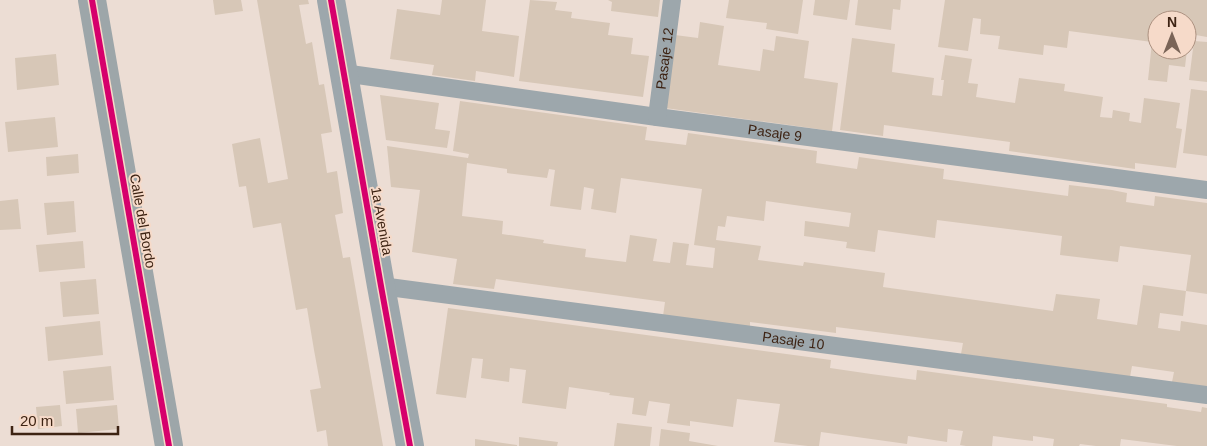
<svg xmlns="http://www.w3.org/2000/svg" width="1207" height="446" font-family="Helvetica,sans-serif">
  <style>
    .building { fill: #d7c7b7; fill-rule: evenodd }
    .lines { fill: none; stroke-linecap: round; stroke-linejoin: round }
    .lane { stroke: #9da7ac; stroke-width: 18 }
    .street { stroke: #9da7ac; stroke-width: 28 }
    .secondary { stroke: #9da6a9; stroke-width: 28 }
    .cycleway-casing { stroke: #f6dac9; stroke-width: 9 }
    .cycleway { stroke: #d6006c; stroke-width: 6 }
    .labels { text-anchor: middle; stroke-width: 4; stroke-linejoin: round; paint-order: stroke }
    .street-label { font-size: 14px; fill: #3d2313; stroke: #f6dac9 }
  </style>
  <rect width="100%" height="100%" fill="#ecddd4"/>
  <!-- building -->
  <g class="building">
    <polygon points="213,0 241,0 243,11 215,15"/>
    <polygon points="257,0 308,0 309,4 299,5 306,44 312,42 319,85 324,84 332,132 321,134 327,173 337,171 343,213 335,215 343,258 350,257 383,446 328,446 326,430 317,432 310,390 321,388 314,350 307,308 296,310 281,223 253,228 246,186 239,187 232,144 260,138 268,183 288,179"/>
    <polygon points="442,0 486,0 482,31 519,36 514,77 476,71 475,81 432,75 434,65 390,59 397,9 440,15"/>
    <polygon points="530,0 557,2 555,10 572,12 571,18 610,23 608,35 633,38 631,54 649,56 643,97 519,81"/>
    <polygon points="608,0 660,0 658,17 611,11 612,2"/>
    <polygon points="729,0 803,0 798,34 766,29 767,23 726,18"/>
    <polygon points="815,0 850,0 847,20 813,15"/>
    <polygon points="858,0 901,0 900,10 893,9 891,30 855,25"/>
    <polygon points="945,0 1207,0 1207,37 1190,34 1187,44 1187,20 1157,20 1157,50 1187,50 1185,67 1169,65 1167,82 1148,80 1152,42 1069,31 1067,48 1044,45 1043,55 998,49 1000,36 980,34 981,19 973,18 968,51 938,47"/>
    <polygon points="700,22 724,26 718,65 760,71 763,49 774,51 776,36 809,41 804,78 838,83 832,131 665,108 675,35 698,38"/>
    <polygon points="852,38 895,44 892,72 934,78 932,95 942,96 944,80 941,80 945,55 972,59 968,83 978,84 976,97 1015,103 1019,78 1065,84 1064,91 1103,97 1100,117 1112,118 1113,110 1130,113 1129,121 1141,123 1144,98 1180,103 1176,128 1182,129 1176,168 1135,163 1135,169 1009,151 1010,142 884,125 883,136 840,130"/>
    <polygon points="1194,41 1207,42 1207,82 1189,80"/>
    <polygon points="56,54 59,85 17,90 15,58"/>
    <polygon points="1191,89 1207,91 1207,156 1183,153"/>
    <polygon points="380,95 439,103 435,129 450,131 447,148 386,140"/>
    <path d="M460,101L647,127L645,140L686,145L688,133L817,151L816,163L857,169L859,157L944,169L943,179L1068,196L1069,185L1112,190L1127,193L1126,202L1154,206L1155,196L1207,203V294L1186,291L1191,255L1120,246L1118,262L1060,255L1062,236L937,220L935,238L878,230L875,252L846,248L847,242L804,236L805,221L849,227L851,213L766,201L764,221L727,216L725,227L718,226L716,240L761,246L758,260L803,266L804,262L885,273L883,287L1053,311L1056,294L1100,299L1097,319L1137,325L1143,285L1186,291L1183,316L1160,313L1158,328L1180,331L1181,321L1207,325V387L1172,382L1174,372L1132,366L1130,377L961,354L963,343L836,327V333L750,322V328L663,316L665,302L496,279L494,289L453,284L457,259L412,252L420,190L391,187L387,146L468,158L469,154L453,151ZM467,163L507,169V173L547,178L549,169L555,170L550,206L581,210L584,187L594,189L591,209L616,213L621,178L702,189L694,245L715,248L713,268L686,265L689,244L673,242L670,263L653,261L657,239L630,235L626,262L585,257L586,249L543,243L544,240L502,234L503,221L462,216Z"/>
    <polygon points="55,117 58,147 8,152 5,122"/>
    <polygon points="78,154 79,173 47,176 46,157"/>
    <polygon points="18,199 21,229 0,230 0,201"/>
    <polygon points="74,201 76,232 47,235 44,203"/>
    <polygon points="83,241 85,268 39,272 36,245"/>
    <polygon points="96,279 99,314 63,317 60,282"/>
    <polygon points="448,308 831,360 830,368 871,374 916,380 917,370 1167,404 1167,407 1201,412 1202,407 1207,408 1207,446 1177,446 1121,439 1120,446 1096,446 1080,444 1079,446 1053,446 1054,439 1033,436 1033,441 993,436 992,446 966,446 960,445 963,431 948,429 947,442 908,436 907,444 821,432 819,446 808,446 774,442 780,404 737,399 733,427 690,421 690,426 667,423 670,404 649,401 646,416 632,414 634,398 609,395 610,393 569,387 566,409 522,403 526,370 510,368 509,382 481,378 483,359 472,358 466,398 436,394"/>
    <polygon points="100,321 103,355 48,361 45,327"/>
    <polygon points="111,366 114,400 66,404 63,371"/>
    <polygon points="60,405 62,426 38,429 36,407"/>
    <polygon points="117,405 119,429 78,433 76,409"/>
    <polygon points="617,423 652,427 650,446 614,446"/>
    <polygon points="661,429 690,433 689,441 718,446 659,446"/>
    <polygon points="519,437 558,442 557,446 519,446"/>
    <polygon points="475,439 517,445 517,446 475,446"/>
  </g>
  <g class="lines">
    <!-- lane -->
    <g class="lane">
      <path id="s1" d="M343,73L657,117L1207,190"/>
      <path id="s2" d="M657,117L672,0"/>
      <path id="s3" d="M381,286L1207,395"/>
    </g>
    <!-- street -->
    <polyline class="street" points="331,0 381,286 410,446"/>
    <!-- secondary -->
    <polyline class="secondary" points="92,0 169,446"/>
    <defs>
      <g id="cycleway">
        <polyline points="92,0 169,446"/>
        <polyline points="331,0 381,286 410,446"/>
      </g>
    </defs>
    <!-- cycleway casing -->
    <use href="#cycleway" class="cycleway-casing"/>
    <!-- cycleway -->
    <use href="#cycleway" class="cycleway"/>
  </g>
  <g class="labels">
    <!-- street labels -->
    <g class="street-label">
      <text dy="5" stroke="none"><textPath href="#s2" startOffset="59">Pasaje 12</textPath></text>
      <text dy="5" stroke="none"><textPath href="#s1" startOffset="436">Pasaje 9</textPath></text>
      <text transform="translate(143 221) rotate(80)" y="5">Calle del Bordo</text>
      <text transform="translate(382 221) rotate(80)" y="5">1a Avenida</text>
      <text dy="5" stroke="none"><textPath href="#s3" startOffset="416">Pasaje 10</textPath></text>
    </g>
  </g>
  <!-- north arrow -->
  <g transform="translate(1172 35)"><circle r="24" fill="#f6dac9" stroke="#ac9180"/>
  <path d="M0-4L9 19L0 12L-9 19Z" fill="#7a6457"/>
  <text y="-8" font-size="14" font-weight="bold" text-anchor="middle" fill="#3d2313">N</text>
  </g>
  <!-- scale -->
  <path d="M12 426v8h106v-8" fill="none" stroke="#3d2313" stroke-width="2.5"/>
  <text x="20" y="426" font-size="15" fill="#3d2313" stroke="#f6dac9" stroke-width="4" paint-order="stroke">20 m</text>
</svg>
